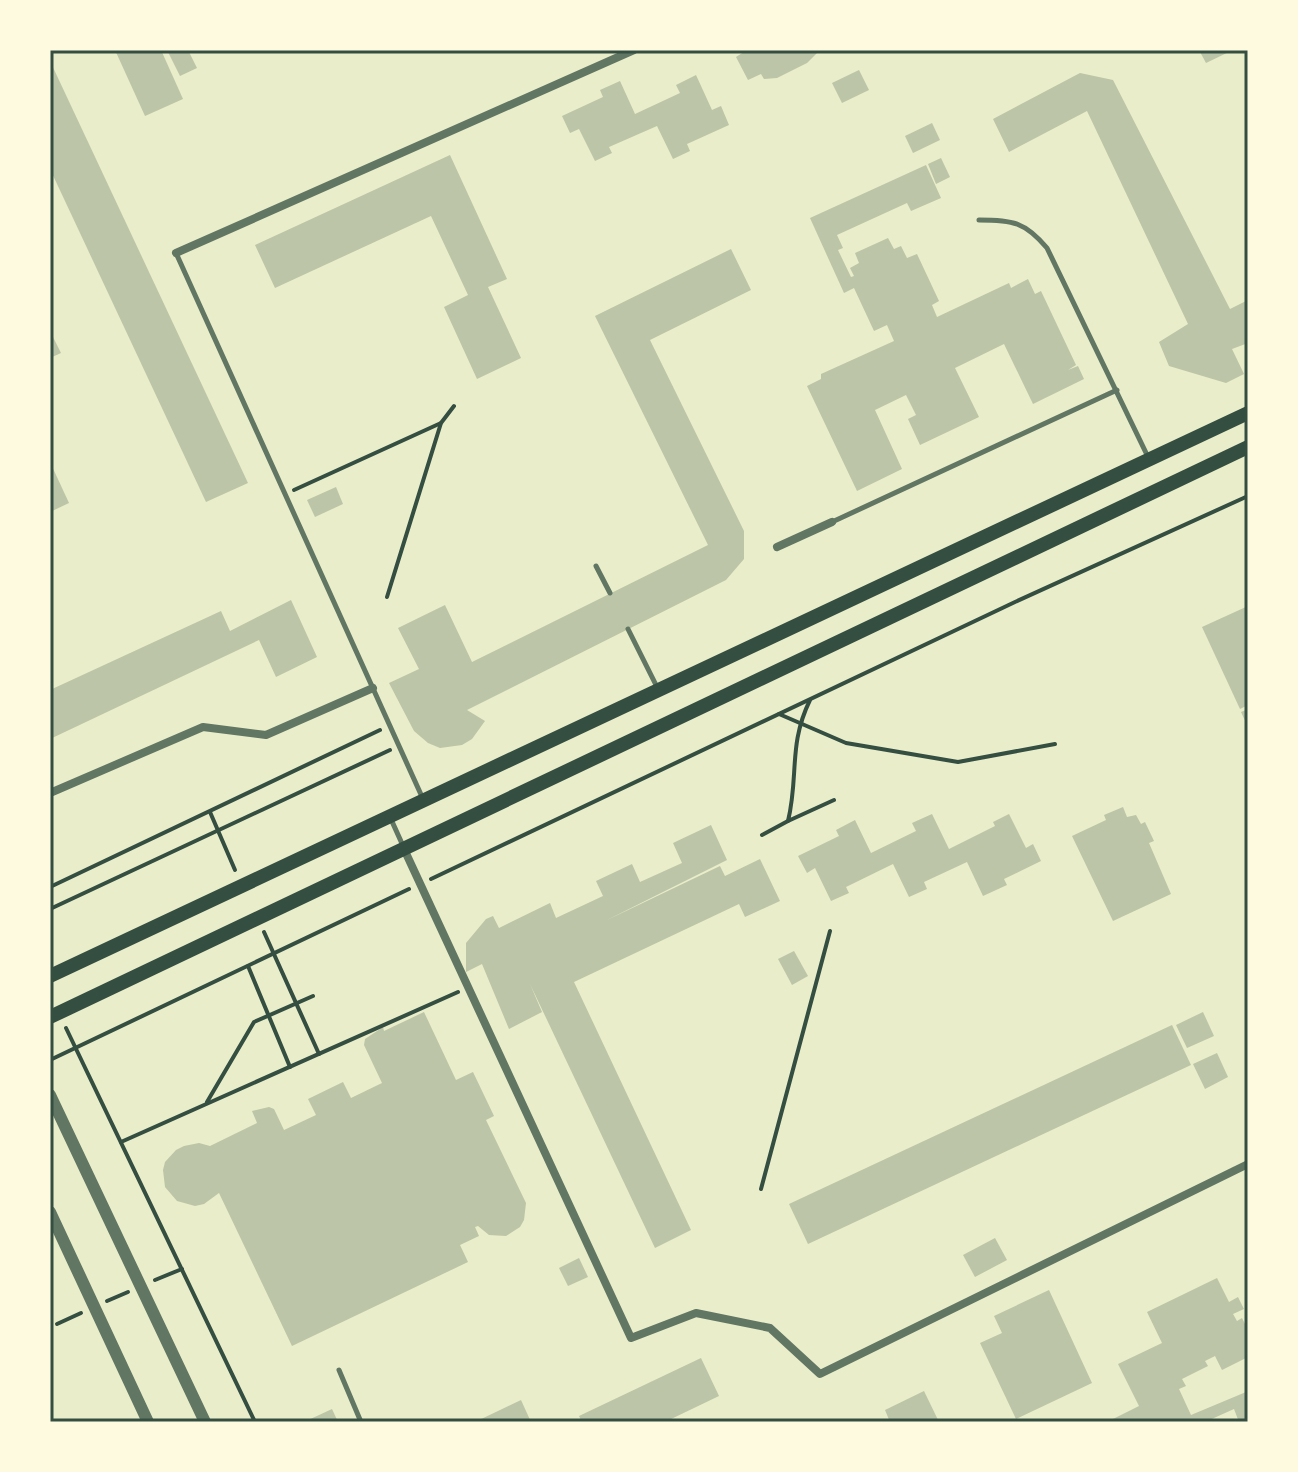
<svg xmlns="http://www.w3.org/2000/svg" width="1298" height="1472" font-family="Manrope,sans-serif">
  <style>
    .building { fill: #bcc5a7 }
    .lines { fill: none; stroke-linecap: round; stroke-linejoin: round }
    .path { stroke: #344e41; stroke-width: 4 }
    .service { stroke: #617663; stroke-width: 5 }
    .minor { stroke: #617663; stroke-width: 8 }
    .tertiary { stroke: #617663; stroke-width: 12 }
    .secondary { stroke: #344e41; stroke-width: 14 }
    .neatline { fill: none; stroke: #344e41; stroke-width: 3 }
  </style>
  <rect width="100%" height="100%" fill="#e9edc9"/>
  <!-- building -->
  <g class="building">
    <polygon points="115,50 161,50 183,99 145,116"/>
    <polygon points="167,50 188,50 197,68 180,76"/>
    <polygon points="747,50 820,50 807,63 777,78 764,79 761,74 748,80 736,57"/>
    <polygon points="1199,50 1233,50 1206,63"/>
    <polygon points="50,61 248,483 206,502 50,169"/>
    <polygon points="859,70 869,90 842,103 832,83"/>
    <polygon points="1080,73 1113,80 1230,309 1248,300 1248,343 1232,349 1244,374 1226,383 1169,366 1159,342 1188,324 1087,111 1009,152 993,119"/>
    <polygon points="696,75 712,110 721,106 729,125 687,144 690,151 673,159 657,126 609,147 612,153 595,161 579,129 570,133 562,116 603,97 600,90 620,81 635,114 680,93 676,85"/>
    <polygon points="932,123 940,140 913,153 905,136"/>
    <polygon points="450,155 507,279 488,287 521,358 477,379 444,307 468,295 431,216 275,288 255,245"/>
    <polygon points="941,158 950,177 936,184 928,164"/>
    <polygon points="926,165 941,198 911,211 907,203 837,235 843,248 838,250 851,277 854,276 850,268 859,263 855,253 888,238 894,249 901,246 907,258 917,254 939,301 932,305 937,317 1009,283 1011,288 1028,279 1035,294 1041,291 1076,365 1068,370 1078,366 1084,379 1033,404 1004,344 955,368 979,417 920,445 908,419 916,415 906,395 875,410 902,469 857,491 807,386 821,379 821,374 894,341 887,325 874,331 854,288 844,293 810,218"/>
    <polygon points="731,249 751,290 650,340 744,531 744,559 726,580 467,710 485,721 472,739 462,745 440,748 428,743 414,731 389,683 419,669 398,628 445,605 472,662 708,545 595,316"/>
    <polygon points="50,331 61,353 50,358"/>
    <polygon points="50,462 69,503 50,512"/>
    <polygon points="336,487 343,504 315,517 307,500"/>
    <polygon points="291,600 317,657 276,677 259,640 50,739 50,690 221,611 230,631"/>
    <polygon points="1248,606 1248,705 1240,709 1202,627"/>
    <polygon points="1248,709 1248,727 1241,712"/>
    <polygon points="1123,807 1127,817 1136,815 1141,824 1145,822 1154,841 1149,843 1171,894 1113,921 1072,836 1106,820 1104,815"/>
    <polygon points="932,814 949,849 995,826 993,822 1009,814 1026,848 1033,844 1041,861 1004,879 1007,885 983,896 967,862 924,882 927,889 909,897 893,864 846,887 849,893 831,901 815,868 807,873 798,856 839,836 836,830 855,820 871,853 916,831 912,823"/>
    <polygon points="711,825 727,860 605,921 720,866 725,876 760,859 780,901 745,917 739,904 574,982 691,1230 655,1248 530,984 542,1012 509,1029 482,964 466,972 466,943 486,919 493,916 499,928 550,903 556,918 603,896 596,881 632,864 640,882 682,863 673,843"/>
    <polygon points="794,951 808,976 792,985 778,959"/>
    <polygon points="424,1012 456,1080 473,1072 494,1116 486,1120 526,1203 524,1220 520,1227 506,1236 489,1235 478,1226 475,1227 479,1236 460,1245 468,1262 292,1346 219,1193 204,1204 195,1206 177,1201 165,1187 163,1170 165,1162 176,1150 184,1146 199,1143 210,1146 257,1123 252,1111 269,1107 274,1109 284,1130 316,1115 308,1099 343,1082 351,1098 382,1083 364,1045 365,1039 383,1027 384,1031"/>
    <polygon points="1203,1012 1214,1036 1187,1048 1176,1025"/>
    <polygon points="1172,1025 1191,1065 808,1244 789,1204"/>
    <polygon points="1217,1053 1228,1077 1205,1089 1193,1064"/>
    <polygon points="995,1238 1007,1260 975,1277 963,1255"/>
    <polygon points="579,1258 588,1277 568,1286 559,1268"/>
    <polygon points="1217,1278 1229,1302 1238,1297 1244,1309 1233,1314 1237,1321 1242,1318 1248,1330 1248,1357 1222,1370 1215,1356 1205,1361 1208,1366 1182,1379 1186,1386 1179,1389 1191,1415 1246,1392 1245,1388 1248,1387 1248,1422 1239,1422 1234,1409 1205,1422 1107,1422 1139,1406 1118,1364 1162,1343 1147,1312"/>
    <polygon points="1049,1290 1092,1383 1016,1419 980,1343 1002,1333 994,1316"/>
    <polygon points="701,1358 719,1396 669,1420 670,1422 582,1422 579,1416"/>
    <polygon points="924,1391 939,1422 890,1422 885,1410"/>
    <polygon points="521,1400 531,1422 475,1422"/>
    <polygon points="332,1409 338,1422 304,1422"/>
  </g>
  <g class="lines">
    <!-- path -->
    <g class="path">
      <polyline points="294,490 441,423"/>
      <polyline points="387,597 441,423 454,406"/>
      <path d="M810,700C788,745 799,776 788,821L834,800"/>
      <polyline points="779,714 846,743 958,762 1055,744"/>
      <polyline points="210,812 235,870"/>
      <polyline points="762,835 788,821"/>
      <polyline points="431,879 1015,602 1248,496"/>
      <polyline points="50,887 380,730"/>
      <polyline points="50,909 390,750"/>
      <polyline points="264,932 319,1054"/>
      <polyline points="248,966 290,1067"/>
      <polyline points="66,1028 255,1422"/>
      <polyline points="50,1060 409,889"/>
      <polyline points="207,1102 254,1022 313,996"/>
      <polyline points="121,1142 458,992"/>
      <polyline points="761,1189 830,931"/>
      <polyline points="155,1280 182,1269"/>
      <polyline points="107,1301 128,1292"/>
      <polyline points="57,1324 81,1313"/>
    </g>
    <!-- service -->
    <g class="service">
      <path d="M979,220C1013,220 1025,222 1047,248L1149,459"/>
      <polyline points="176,253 423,799"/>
      <polyline points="832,522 1117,390"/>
      <polyline points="596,566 610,593"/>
      <polyline points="628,629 658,689"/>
      <polyline points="390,817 404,848"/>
      <polyline points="339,1370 361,1422"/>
    </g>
    <!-- minor -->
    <g class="minor">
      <polyline points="176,253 634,50"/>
      <polyline points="777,547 832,522"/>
      <polyline points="50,793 203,727 266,735 373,688"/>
      <polyline points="404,849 631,1338 696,1313 770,1328 820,1374 1248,1164"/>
    </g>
    <!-- tertiary -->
    <g class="tertiary">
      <polyline points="50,1095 205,1422"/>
      <polyline points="50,1212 148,1422"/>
    </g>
    <!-- secondary -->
    <g class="secondary">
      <polyline points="50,976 1248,413"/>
      <polyline points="50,1017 1248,447"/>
    </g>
  </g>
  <!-- border -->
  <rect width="1298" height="1472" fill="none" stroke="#fefae0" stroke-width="104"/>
  <rect x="52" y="52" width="1194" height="1368" class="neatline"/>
</svg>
